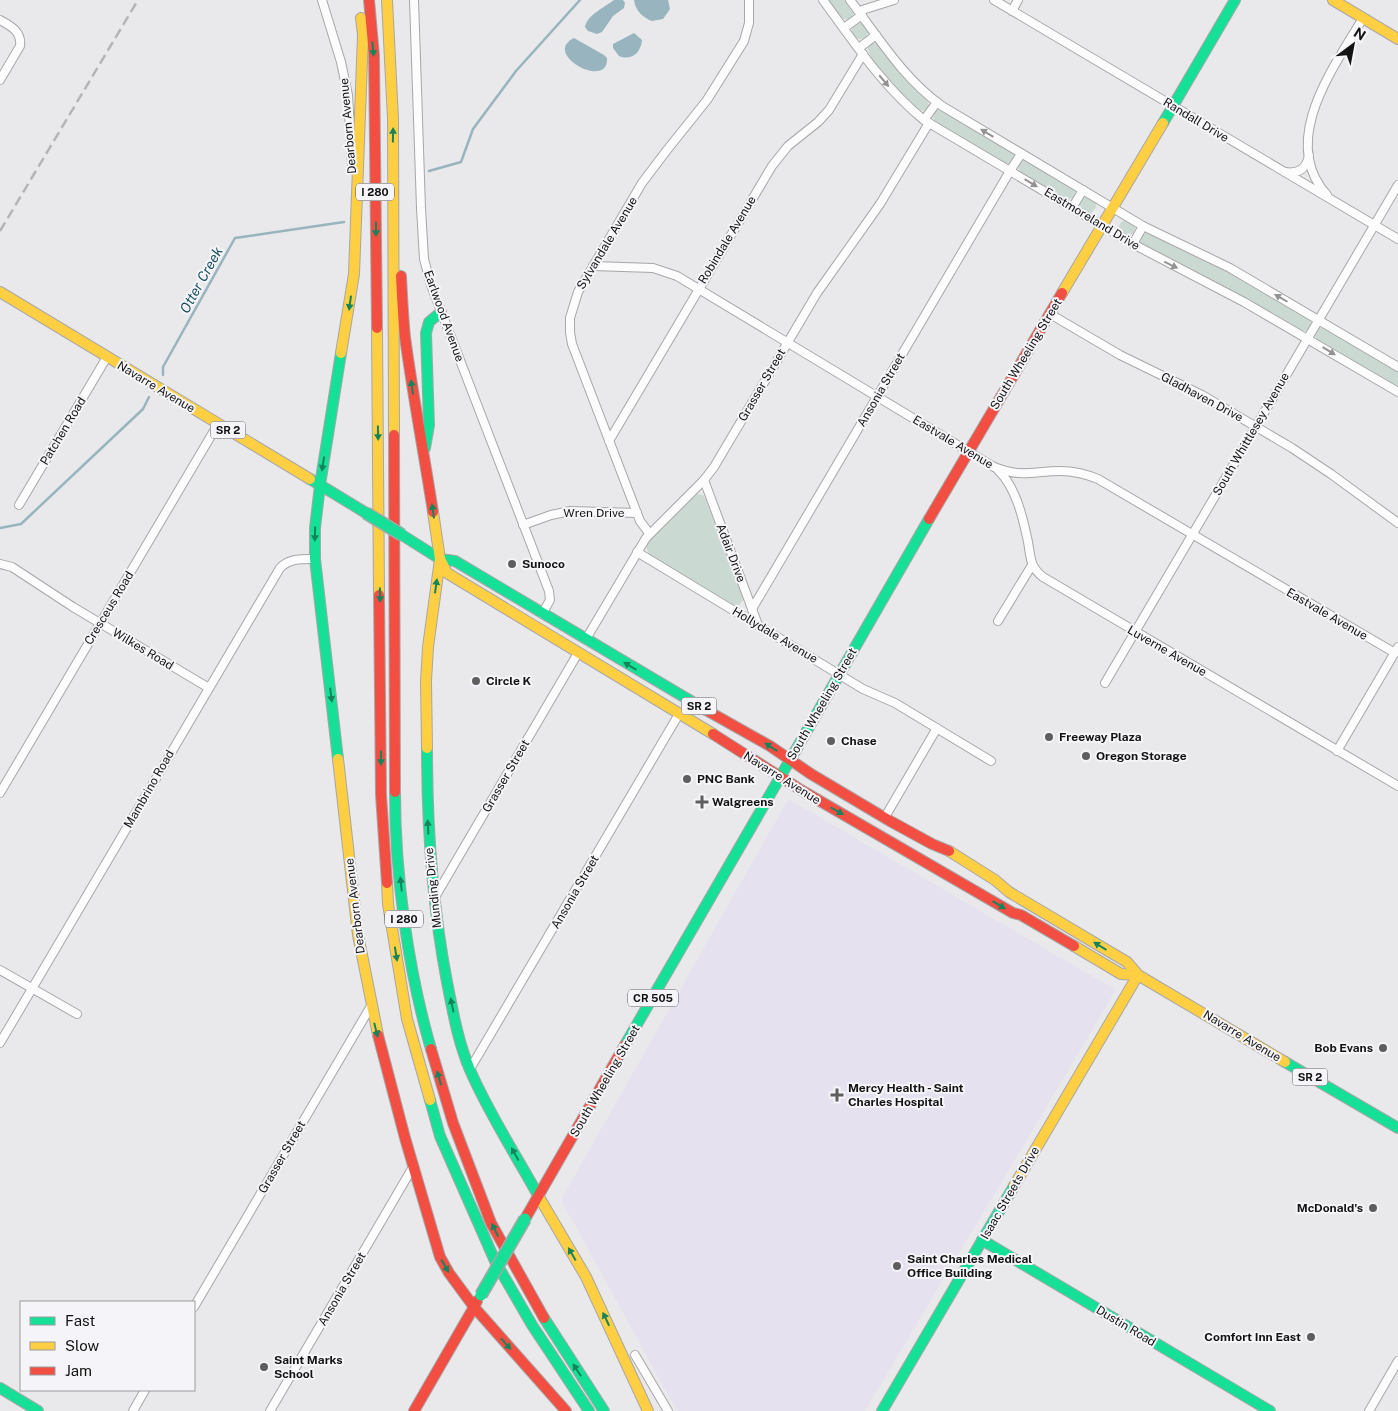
<svg xmlns="http://www.w3.org/2000/svg" width="1398" height="1411" font-family="'Public Sans',sans-serif">
  <style>
    .medical { fill: #e5e1ee }
    .green { fill: #cbd9d3 }
    .water { fill: #98b4be }
    .lines { fill: none; stroke-linecap: round; stroke-linejoin: round }
    .stream { stroke: #98b4be; stroke-width: 2.5 }
    .street-casing { stroke: #a7a6a8; stroke-width: 10 }
    .fast-casing { stroke: #a7a6a8; stroke-width: 12 }
    .slow-casing { stroke: #a7a6a8; stroke-width: 12 }
    .jam-casing { stroke: #a7a6a8; stroke-width: 12 }
    .street { stroke: #fcfcfc; stroke-width: 8 }
    .fast { stroke: #16e098; stroke-width: 10 }
    .slow { stroke: #ffcf43; stroke-width: 10 }
    .jam { stroke: #f24e42; stroke-width: 10 }
    .rail { stroke: #b5b5b6; stroke-width: 2.5; stroke-dasharray: 10 5; stroke-linecap: butt }
    .fast-bridge-casing { stroke: #a7a6a8; stroke-width: 14; stroke-linecap: butt }
    .fast-bridge { stroke: #16e098; stroke-width: 11 }
    .oneway { fill: #15845d }
    .oneway2 { fill: #939394 }
    .poi-dot { fill: #5e5e5f; stroke: #f5f5f9; stroke-width: 2 }
    .labels { text-anchor: middle; stroke-width: 4; stroke-linejoin: round; paint-order: stroke }
    .shield { fill: #f5f5f9; stroke: #575759; stroke-width: 1 }
    .shield-label { font-size: 11px; font-weight: bold; fill: #131314 }
    .street-label { font-size: 12px; fill: #131314; stroke: #f5f5f9 }
    .poi-label { font-size: 12px; font-weight: bold; fill: #131314; stroke: #f5f5f9; text-anchor: start }
    .water-label { font-size: 14px; font-style: italic; fill: #195160; stroke: #f5f5f9 }
  </style>
  <rect width="100%" height="100%" fill="#e9e9eb"/>
  <!-- medical -->
  <polygon class="medical" points="790,800 1116,990 865,1411 677,1411 561,1200 786,803"/>
  <!-- green -->
  <g class="green">
    <polygon points="828,0 846,0 854,11 852,18 847,20 841,18"/>
    <circle cx="860" cy="31" r="8"/>
    <path d="M872,42L879,45L905,78L927,99L929,106L925,111C913,112 865,59 868,47Z"/>
    <polygon points="937,110 944,111 1010,150 1014,156 1013,160 1009,164 1004,163 936,123 933,118 934,114"/>
    <polygon points="1024,160 1027,161 1073,188 1075,192 1074,197 1067,201 1020,173 1018,165"/>
    <circle cx="1088" cy="205" r="8"/>
    <circle cx="1127" cy="228" r="8"/>
    <path d="M1148,233L1221,268L1309,318L1311,323C1310,328 1308,331 1302,331L1248,299L1145,247L1140,241C1141,236 1142,234 1148,233Z"/>
    <polygon points="1323,327 1398,370 1398,388 1317,340 1315,335 1317,329"/>
    <path d="M698,494L703,495L705,498L742,595L743,600L739,605H734L653,557C646,552 645,546 649,539L694,495Z"/>
  </g>
  <!-- water -->
  <g class="water">
    <path d="M614,0H623L625,3L624,8L613,16L602,32L597,34L588,31L585,27C587,15 605,7 614,0Z"/>
    <path d="M634,0H668L670,9L663,19L652,21C643,18 635,10 634,0Z"/>
    <path d="M634,33L642,40C641,53 631,61 619,56L613,48V44Z"/>
    <path d="M574,38L604,55L607,58C609,91 541,54 574,38Z"/>
  </g>
  <g class="lines">
    <!-- stream -->
    <g class="stream">
      <polyline points="429,171 461,162 473,129 516,71 580,0"/>
      <polyline points="163,375 163,367 235,238 344,222"/>
      <polyline points="0,528 21,524 143,409 149,397"/>
    </g>
    <defs>
      <g id="street">
        <polyline points="322,0 341,62 348,95 352,164"/>
        <polyline points="414,0 421,208 424,259 431,285 549,591 550,600 542,614"/>
        <path d="M823,0C854,42 883,87 924,120L1133,244L1244,302L1398,392"/>
        <path d="M850,0C879,38 903,78 942,106L1143,226L1230,268L1398,367"/>
        <polyline points="994,0 1398,239"/>
        <polyline points="859,11 894,0"/>
        <polyline points="1012,11 1018,0"/>
        <path d="M0,20C11,26 22,32 20,46L0,80"/>
        <polyline points="844,28 862,15"/>
        <polyline points="859,48 876,35"/>
        <polyline points="924,120 937,102"/>
        <polyline points="1010,171 1021,154"/>
        <path d="M1285,172C1298,174 1306,169 1309,156"/>
        <path d="M1327,195C1278,141 1334,67 1363,18"/>
        <polyline points="1072,208 1083,190"/>
        <polyline points="1133,244 1143,226"/>
        <path d="M593,266L653,268L677,276L994,467C1021,478 1034,471 1060,471C1073,471 1086,474 1098,479L1395,653"/>
        <polyline points="1050,314 1120,355 1202,395 1292,448 1331,474 1398,523"/>
        <polyline points="609,441 772,166 788,146 818,122 829,110 863,54"/>
        <path d="M998,470C1016,487 1023,518 1028,542C1031,557 1029,566 1043,577L1398,786"/>
        <polyline points="704,480 758,625"/>
        <polyline points="19,505 107,357"/>
        <polyline points="523,525 551,515 570,511 637,513"/>
        <polyline points="649,533 640,521 572,344 570,332 570,318 578,292 642,183 667,150 707,100 744,41 749,23 749,0"/>
        <polyline points="637,552 863,689 895,703 991,761"/>
        <polyline points="0,564 12,567 73,607 209,688"/>
        <polyline points="752,609 1010,171"/>
        <polyline points="998,621 1032,565"/>
        <polyline points="586,639 646,538 704,480 714,467 817,293 880,204 929,123"/>
        <polyline points="1105,683 1398,185"/>
        <polyline points="1337,751 1398,647"/>
        <polyline points="0,793 218,424"/>
        <polyline points="885,817 937,728"/>
        <polyline points="435,897 578,653"/>
        <polyline points="0,970 77,1014"/>
        <path d="M0,1043L280,568C289,558 303,559 315,559"/>
        <polyline points="470,1069 679,714"/>
        <polyline points="194,1307 371,1006"/>
        <polyline points="635,1355 668,1411"/>
        <polyline points="133,1411 145,1390"/>
        <polyline points="270,1411 413,1167"/>
        <polyline points="1369,1411 1398,1361"/>
      </g>
      <g id="fast">
        <polyline points="1163,123 1235,0"/>
        <polyline points="341,353 320,485 366,513"/>
        <polyline points="425,448 429,425 426,333 429,322 441,312"/>
        <polyline points="310,479 320,485 315,528 315,559 338,759"/>
        <polyline points="402,535 440,559 455,561 706,710"/>
        <path d="M427,748C427,827 432,904 447,982C453,1012 458,1042 470,1070C489,1114 516,1155 539,1197"/>
        <polyline points="790,760 929,519"/>
        <path d="M395,792C395,875 408,970 431,1049"/>
        <polyline points="625,1045 790,760"/>
        <polyline points="1285,1062 1398,1128"/>
        <polyline points="430,1100 440,1136 495,1261 532,1325 589,1411"/>
        <polyline points="982,1240 1270,1411"/>
        <polyline points="544,1318 604,1411"/>
        <polyline points="0,1388 38,1411"/>
        <polyline points="882,1411 1014,1186"/>
      </g>
      <g id="slow">
        <polyline points="387,0 393,119 394,435"/>
        <polyline points="1333,0 1398,39"/>
        <polyline points="0,292 310,479"/>
        <polyline points="1062,293 1163,123"/>
        <polyline points="377,328 379,595"/>
        <polyline points="341,353 354,274 363,35 361,18"/>
        <polyline points="433,512 440,559 447,573 713,734"/>
        <polyline points="427,748 426,681 428,647 440,559"/>
        <polyline points="338,759 358,935 378,1035"/>
        <polyline points="949,851 995,880 1009,892 1127,962 1138,975 1285,1062"/>
        <polyline points="387,883 388,904 407,1019 430,1100"/>
        <polyline points="1074,946 1121,974 1138,975"/>
        <polyline points="1014,1186 1138,975"/>
        <polyline points="539,1197 586,1277 648,1411"/>
      </g>
      <g id="jam">
        <polyline points="369,0 374,55 377,328"/>
        <path d="M401,276C402,296 403,317 405,337C413,396 424,454 433,512"/>
        <polyline points="394,435 395,792"/>
        <polyline points="929,519 1062,293"/>
        <polyline points="379,595 381,795 387,883"/>
        <polyline points="706,710 770,746 811,774 890,821 932,844 949,851"/>
        <polyline points="713,734 801,790 1013,913 1021,915 1074,946"/>
        <polyline points="378,1035 405,1138 440,1257 449,1273 474,1307 477,1301"/>
        <polyline points="431,1049 453,1123 491,1223 544,1318"/>
        <polyline points="525,1219 625,1045"/>
        <polyline points="474,1307 566,1411"/>
        <polyline points="414,1411 474,1307"/>
      </g>
    </defs>
    <!-- street casing -->
    <use href="#street" class="street-casing"/>
    <!-- fast casing -->
    <use href="#fast" class="fast-casing"/>
    <!-- slow casing -->
    <use href="#slow" class="slow-casing"/>
    <!-- jam casing -->
    <use href="#jam" class="jam-casing"/>
    <!-- street -->
    <use href="#street" class="street"/>
    <!-- fast -->
    <use href="#fast" class="fast"/>
    <!-- slow -->
    <use href="#slow" class="slow"/>
    <!-- jam -->
    <use href="#jam" class="jam"/>
    <!-- rail -->
    <polyline class="rail" points="0,231 138,0"/>
    <defs>
      <g id="fast-bridge">
        <polyline points="366,513 402,535"/>
        <polyline points="481,1295 525,1219"/>
      </g>
    </defs>
    <!-- fast-bridge casing -->
    <use href="#fast-bridge" class="fast-bridge-casing"/>
    <!-- fast-bridge -->
    <use href="#fast-bridge" class="fast-bridge"/>
  </g>
  <!-- one-way arrows -->
  <defs><path id="oneway-solid" d="M-6-.8H1V-3.2L6.5 0L1 3.2V.8H-6Z" transform="scale(1.25)"/></defs>
  <g class="oneway">
    <use href="#oneway-solid" transform="translate(373 49) rotate(85)"/>
    <use href="#oneway-solid" transform="translate(393 135) rotate(-89)"/>
    <use href="#oneway-solid" transform="translate(376 229) rotate(90)"/>
    <use href="#oneway-solid" transform="translate(350 303) rotate(98)"/>
    <use href="#oneway-solid" transform="translate(412 387) rotate(-98)"/>
    <use href="#oneway-solid" transform="translate(378 433) rotate(89)"/>
    <use href="#oneway-solid" transform="translate(323 464) rotate(99)"/>
    <use href="#oneway-solid" transform="translate(433 511) rotate(-98)"/>
    <use href="#oneway-solid" transform="translate(315 534) rotate(91)"/>
    <use href="#oneway-solid" transform="translate(436 586) rotate(-82)"/>
    <use href="#oneway-solid" transform="translate(380 595) rotate(89)"/>
    <use href="#oneway-solid" transform="translate(630 666) rotate(-149)"/>
    <use href="#oneway-solid" transform="translate(331 695) rotate(83)"/>
    <use href="#oneway-solid" transform="translate(771 747) rotate(-147)"/>
    <use href="#oneway-solid" transform="translate(381 758) rotate(90)"/>
    <use href="#oneway-solid" transform="translate(837 811) rotate(30)"/>
    <use href="#oneway-solid" transform="translate(428 827) rotate(-93)"/>
    <use href="#oneway-solid" transform="translate(401 884) rotate(-96)"/>
    <use href="#oneway-solid" transform="translate(999 905) rotate(31)"/>
    <use href="#oneway-solid" transform="translate(1100 946) rotate(-149)"/>
    <use href="#oneway-solid" transform="translate(396 954) rotate(81)"/>
    <use href="#oneway-solid" transform="translate(452 1005) rotate(-102)"/>
    <use href="#oneway-solid" transform="translate(376 1030) rotate(76)"/>
    <use href="#oneway-solid" transform="translate(439 1078) rotate(-106)"/>
    <use href="#oneway-solid" transform="translate(515 1154) rotate(-119)"/>
    <use href="#oneway-solid" transform="translate(495 1230) rotate(-116)"/>
    <use href="#oneway-solid" transform="translate(572 1254) rotate(-120)"/>
    <use href="#oneway-solid" transform="translate(445 1266) rotate(60)"/>
    <use href="#oneway-solid" transform="translate(606 1319) rotate(-115)"/>
    <use href="#oneway-solid" transform="translate(506 1344) rotate(48)"/>
    <use href="#oneway-solid" transform="translate(577 1370) rotate(-123)"/>
  </g>
  <g class="oneway2">
    <use href="#oneway-solid" transform="translate(884 81) rotate(50)"/>
    <use href="#oneway-solid" transform="translate(987 133) rotate(-149)"/>
    <use href="#oneway-solid" transform="translate(1031 183) rotate(31)"/>
    <use href="#oneway-solid" transform="translate(1171 265) rotate(26)"/>
    <use href="#oneway-solid" transform="translate(1281 298) rotate(-150)"/>
    <use href="#oneway-solid" transform="translate(1329 351) rotate(31)"/>
  </g>
  <!-- markers -->
  <g class="poi-dot">
    <circle cx="512" cy="564" r="5"/>
    <circle cx="476" cy="681" r="5"/>
    <circle cx="1049" cy="737" r="5"/>
    <circle cx="831" cy="741" r="5"/>
    <circle cx="1086" cy="756" r="5"/>
    <circle cx="687" cy="779" r="5"/>
    <path d="M699.5 794.5h5v5h5v5h-5v5h-5v-5h-5v-5h5z"/>
    <circle cx="1383" cy="1048" r="5"/>
    <path d="M834.5 1087.5h5v5h5v5h-5v5h-5v-5h-5v-5h5z"/>
    <circle cx="1373" cy="1208" r="5"/>
    <circle cx="897" cy="1266" r="5"/>
    <circle cx="1311" cy="1337" r="5"/>
    <circle cx="264" cy="1367" r="5"/>
  </g>
  <g class="labels">
    <!-- shield labels -->
    <g class="shield">
      <rect x="356" y="183.5" width="38" height="17" rx="4"/>
      <rect x="210.5" y="421.5" width="35" height="17" rx="4"/>
      <rect x="681.5" y="697.5" width="35" height="17" rx="4"/>
      <rect x="385" y="910.5" width="38" height="17" rx="4"/>
      <rect x="628" y="989.5" width="50" height="17" rx="4"/>
      <rect x="1292.5" y="1068.5" width="35" height="17" rx="4"/>
    </g>
    <g class="shield-label">
      <text x="375" y="196">I 280</text>
      <text x="228" y="434">SR 2</text>
      <text x="699" y="710">SR 2</text>
      <text x="404" y="923">I 280</text>
      <text x="653" y="1002">CR 505</text>
      <text x="1310" y="1081">SR 2</text>
    </g>
    <!-- street labels -->
    <g class="street-label">
      <text transform="translate(1196 120) rotate(31)" y="4">Randall Drive</text>
      <text transform="translate(348 126) rotate(-95)" y="4">Dearborn Avenue</text>
      <text transform="translate(1092 219) rotate(31)" y="4">Eastmoreland Drive</text>
      <text transform="translate(727 240) rotate(-59)" y="4">Robindale Avenue</text>
      <text transform="translate(607 243) rotate(-59)" y="4">Sylvandale Avenue</text>
      <text transform="translate(444 316) rotate(70)" y="4">Earlwood Avenue</text>
      <text transform="translate(1026 354) rotate(-59)" y="4">South Wheeling Street</text>
      <text transform="translate(762 385) rotate(-60)" y="4">Grasser Street</text>
      <text transform="translate(156 387) rotate(31)" y="4">Navarre Avenue</text>
      <text transform="translate(881 390) rotate(-60)" y="4">Ansonia Street</text>
      <text transform="translate(1202 397) rotate(28)" y="4">Gladhaven Drive</text>
      <text transform="translate(63 431) rotate(-59)" y="4">Patchen Road</text>
      <text transform="translate(1251 434) rotate(-60)" y="4">South Whittlesey Avenue</text>
      <text transform="translate(953 442) rotate(31)" y="4">Eastvale Avenue</text>
      <text x="594" y="517">Wren Drive</text>
      <text transform="translate(731 553) rotate(69)" y="4">Adair Drive</text>
      <text transform="translate(109 608) rotate(-59)" y="4">Cresceus Road</text>
      <text transform="translate(1327 614) rotate(30)" y="4">Eastvale Avenue</text>
      <text transform="translate(775 635) rotate(31)" y="4">Hollydale Avenue</text>
      <text transform="translate(143 649) rotate(31)" y="4">Wilkes Road</text>
      <text transform="translate(1167 651) rotate(30)" y="4">Luverne Avenue</text>
      <text transform="translate(822 704) rotate(-60)" y="4">South Wheeling Street</text>
      <text transform="translate(506 776) rotate(-60)" y="4">Grasser Street</text>
      <text transform="translate(782 778) rotate(32)" y="4">Navarre Avenue</text>
      <text transform="translate(149 789) rotate(-60)" y="4">Mambrino Road</text>
      <text transform="translate(433 888) rotate(-96)" y="4">Munding Drive</text>
      <text transform="translate(575 892) rotate(-60)" y="4">Ansonia Street</text>
      <text transform="translate(355 906) rotate(-97)" y="4">Dearborn Avenue</text>
      <text transform="translate(1242 1036) rotate(31)" y="4">Navarre Avenue</text>
      <text transform="translate(605 1081) rotate(-60)" y="4">South Wheeling Street</text>
      <text transform="translate(282 1157) rotate(-60)" y="4">Grasser Street</text>
      <text transform="translate(1010 1193) rotate(-60)" y="4">Isaac Streets Drive</text>
      <text transform="translate(342 1289) rotate(-60)" y="4">Ansonia Street</text>
      <text transform="translate(1126 1326) rotate(31)" y="4">Dustin Road</text>
    </g>
    <!-- poi labels -->
    <g class="poi-label">
      <text x="522" y="568">Sunoco</text>
      <text x="486" y="685">Circle K</text>
      <text x="1059" y="741">Freeway Plaza</text>
      <text x="841" y="745">Chase</text>
      <text x="1096" y="760">Oregon Storage</text>
      <text x="697" y="783">PNC Bank</text>
      <text x="712" y="806">Walgreens</text>
      <text x="1373" y="1052" text-anchor="end">Bob Evans</text>
      <text x="848" y="1092">Mercy Health - Saint<tspan x="848" dy="14">Charles Hospital</tspan></text>
      <text x="1363" y="1212" text-anchor="end">McDonald's</text>
      <text x="907" y="1263">Saint Charles Medical<tspan x="907" dy="14">Office Building</tspan></text>
      <text x="1301" y="1341" text-anchor="end">Comfort Inn East</text>
      <text x="274" y="1364">Saint Marks<tspan x="274" dy="14">School</tspan></text>
    </g>
    <!-- water labels -->
    <g class="water-label">
      <text transform="translate(201 280) rotate(-61)" y="5">Otter Creek</text>
    </g>
  </g>
  <!-- legend -->
  <rect x="20" y="1301" width="175" height="90" fill="#f5f5f9" stroke="#9b9b9d"/>
  <rect x="30" y="1317" width="25" height="8" fill="#16e098" stroke="#9b9b9d"/>
  <text x="65" y="1326" font-size="15" fill="#131314">Fast</text>
  <rect x="30" y="1342" width="25" height="8" fill="#ffcf43" stroke="#9b9b9d"/>
  <text x="65" y="1351" font-size="15" fill="#131314">Slow</text>
  <rect x="30" y="1367" width="25" height="8" fill="#f24e42" stroke="#9b9b9d"/>
  <text x="65" y="1376" font-size="15" fill="#131314">Jam</text>
  <!-- north arrow -->
  <g transform="translate(1353 45) rotate(32)" stroke="#f5f5f9" stroke-width="4" paint-order="stroke">
  <path d="M0-4L9 19L0 12L-9 19Z" fill="#131314"/>
  <text y="-8" font-size="14" font-weight="bold" text-anchor="middle" fill="#131314">N</text>
  </g>
</svg>
